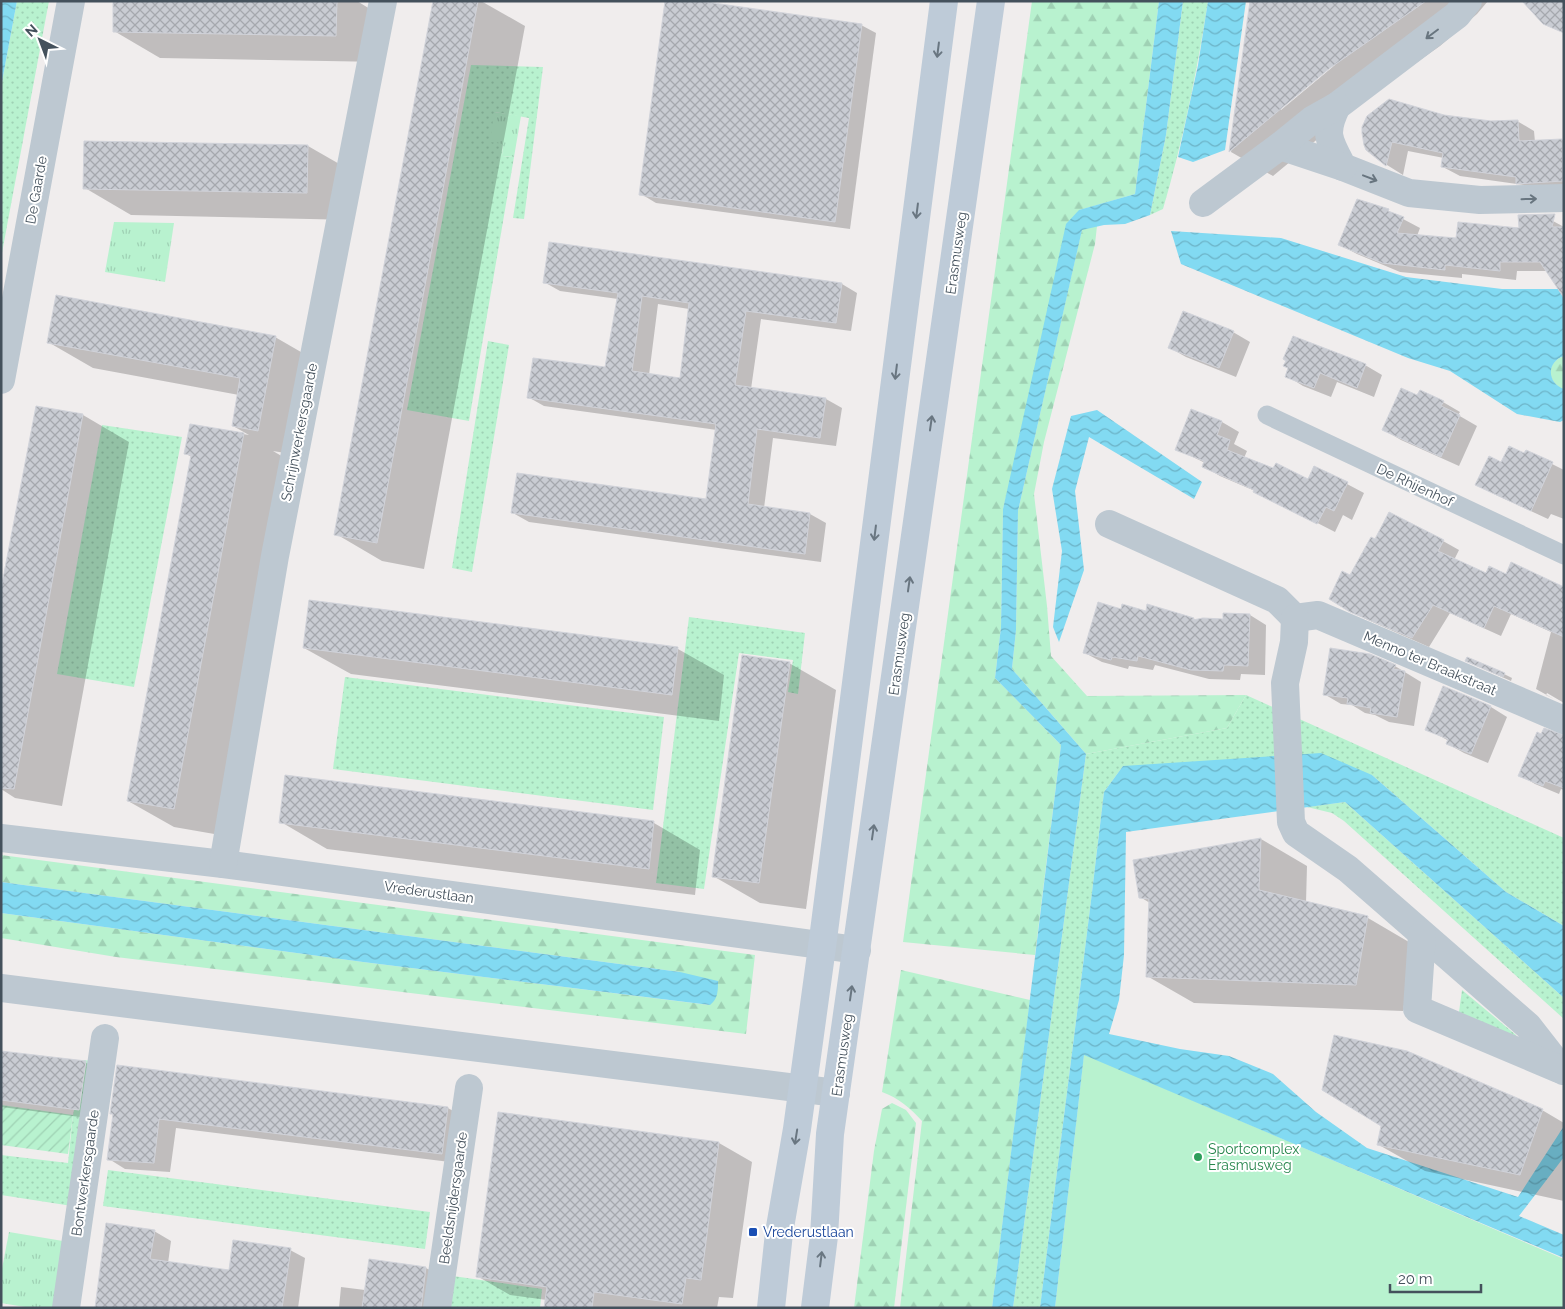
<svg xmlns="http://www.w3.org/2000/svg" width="1565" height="1309" font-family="Raleway,sans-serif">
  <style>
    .grass { fill: url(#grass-dots) }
    .forest { fill: url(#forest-firs) }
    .park { fill: url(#park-tufts) }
    .garden { fill: url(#garden-furrows) }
    .pitch { fill: #b8f2cf }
    .water { fill: url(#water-waves) }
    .shadow { fill: #0003; fill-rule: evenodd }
    .building { fill: url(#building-cross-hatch); stroke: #d1d3da; fill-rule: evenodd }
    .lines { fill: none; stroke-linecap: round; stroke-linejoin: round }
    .lane { stroke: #bdc8d1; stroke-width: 19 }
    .street { stroke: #bdc8d1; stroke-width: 28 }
    .secondary { stroke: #becbd8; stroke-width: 28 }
    .oneway { stroke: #68757f }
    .oneway2 { stroke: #697681 }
    .leisure-dot { fill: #2e9e5b; stroke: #fff; stroke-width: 2 }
    .transit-dot { fill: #1a4fb4; stroke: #fff; stroke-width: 2 }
    .labels { text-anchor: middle; stroke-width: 4; stroke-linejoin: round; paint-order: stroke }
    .street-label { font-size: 14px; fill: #44515c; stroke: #fff }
    .leisure-label { font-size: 14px; fill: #27864d; stroke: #fff; text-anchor: start }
    .transit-label { font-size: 14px; fill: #164399; stroke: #fff; text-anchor: start }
  </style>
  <defs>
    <pattern id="grass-dots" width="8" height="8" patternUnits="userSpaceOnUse" patternTransform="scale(1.25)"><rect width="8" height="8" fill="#b8f2cf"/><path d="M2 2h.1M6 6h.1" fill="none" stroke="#9fd1b4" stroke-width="1.8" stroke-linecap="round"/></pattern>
    <pattern id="forest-firs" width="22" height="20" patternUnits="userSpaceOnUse" patternTransform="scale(1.25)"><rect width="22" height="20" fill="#b8f2cf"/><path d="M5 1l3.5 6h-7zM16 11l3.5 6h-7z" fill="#9fd1b4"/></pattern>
    <pattern id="park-tufts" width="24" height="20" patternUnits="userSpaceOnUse" patternTransform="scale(1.25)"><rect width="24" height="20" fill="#b8f2cf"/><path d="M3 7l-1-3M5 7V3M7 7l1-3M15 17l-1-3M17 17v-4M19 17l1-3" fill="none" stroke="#9fd1b4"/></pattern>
    <pattern id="garden-furrows" width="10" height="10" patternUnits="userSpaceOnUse" patternTransform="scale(1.25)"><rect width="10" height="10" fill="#b8f2cf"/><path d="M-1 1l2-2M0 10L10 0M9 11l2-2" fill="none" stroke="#9fd1b4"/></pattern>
    <pattern id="water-waves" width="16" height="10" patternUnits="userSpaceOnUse" patternTransform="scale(1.25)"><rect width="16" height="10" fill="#82daf2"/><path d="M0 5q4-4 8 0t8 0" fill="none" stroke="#6cb3c7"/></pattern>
    <pattern id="building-cross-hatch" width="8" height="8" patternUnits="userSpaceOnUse" patternTransform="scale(1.25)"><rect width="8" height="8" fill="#c9ccd3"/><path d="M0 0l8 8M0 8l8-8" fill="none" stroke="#a5a8ae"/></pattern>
  </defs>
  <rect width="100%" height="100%" fill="#f0eded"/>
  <!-- grass -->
  <g class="grass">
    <polygon points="17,1 49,1 1,258 1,87"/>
    <path d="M1183,1H1208C1197,72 1183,141 1163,209L1150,215L1166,135Z"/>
    <polygon points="471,65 543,67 524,219 513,218 529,118 495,112 503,144 502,156 514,157 469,421 407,410"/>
    <polygon points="488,341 509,345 472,572 452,568"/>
    <polygon points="102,425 182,437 134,687 57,674"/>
    <polygon points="689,617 805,633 798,694 788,692 793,660 739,653 704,889 656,883"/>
    <polygon points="345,677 664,717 653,810 333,769"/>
    <path d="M1246,695L1564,838V926L1506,892L1372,775L1123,766L1104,792C1084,964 1061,1136 1040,1308H1013L1086,754L1227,728Z"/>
    <polygon points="1345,802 1564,998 1564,1019 1344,821 1332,813 1307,807"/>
    <polygon points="1462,990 1516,1035 1517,1040 1459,1012"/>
    <polygon points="84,1060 92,1061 72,1206 1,1195 1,1155 68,1163 73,1115"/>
    <polygon points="108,1170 430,1212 425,1249 103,1206"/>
    <polygon points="453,1276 542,1289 540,1308 449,1308"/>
  </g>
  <!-- forest -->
  <g class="forest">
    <polygon points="1032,1 1159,1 1135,194 1080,210 1003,509 1001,627 995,678 1061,745 1035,955 903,942"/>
    <polygon points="1097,226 1095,244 1044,442 1034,494 1047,606 1051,656 1087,696 1246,695 1227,728 1086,754 1012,669 1016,630 1018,511 1082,229"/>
    <path d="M1564,356V389H1561C1558,386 1554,383 1552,379C1547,369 1554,359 1564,356Z"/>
    <polygon points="1,855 755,955 746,1034 116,957 1,938 1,913 363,962 709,1005 680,972 1,882"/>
    <path d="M901,970L1030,1000L992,1308H900L922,1121C910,1108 899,1098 882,1092Z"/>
    <polygon points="892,1103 906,1110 916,1123 894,1308 854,1308 874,1151 882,1109"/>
  </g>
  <!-- park -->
  <g class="park">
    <polygon points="494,112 521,116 514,157 502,156 503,144 490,142"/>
    <polygon points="114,222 174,223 165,282 105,272"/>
    <polygon points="9,1232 69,1242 58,1308 31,1308 1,1303 1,1274"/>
  </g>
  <!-- garden -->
  <polygon class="garden" points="1,1105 73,1115 68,1154 1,1145"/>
  <!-- pitch -->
  <polygon class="pitch" points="1084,1054 1564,1259 1564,1308 1055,1308"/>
  <!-- water -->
  <g class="water">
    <polygon points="1,1 17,1 1,87"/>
    <polygon points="1159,1 1183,1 1166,135 1150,215 1125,224 1104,225 1082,230 1018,511 1016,630 1012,669 1086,754 1013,1308 992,1308 1061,745 995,678 1001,627 1003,509 1066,224 1079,210 1135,194"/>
    <polygon points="1208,1 1246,1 1225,150 1193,162 1178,157 1198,65"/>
    <path d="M1171,231L1281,238L1406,277L1502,289H1564V356C1546,362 1547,383 1564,389V420L1560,422L1517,414L1450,371L1408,358L1181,264Z"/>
    <polygon points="1097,410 1202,482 1194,499 1089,437 1075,491 1084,570 1059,642 1053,627 1062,551 1052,489 1071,416"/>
    <path d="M1321,753L1372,775L1506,892L1564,926V998L1345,802L1126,832L1124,955L1119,1000L1109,1034L1180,1049L1229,1056L1273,1074L1316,1112L1367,1148L1518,1197L1564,1126V1157L1519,1216L1564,1235V1258L1084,1055L1055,1308H1040C1061,1136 1084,964 1104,792L1123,766Z"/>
    <path d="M1,882L680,972L718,981C718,990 718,999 710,1005L363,962L1,913Z"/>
  </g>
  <!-- shadow -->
  <g class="shadow">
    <polygon points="114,1 357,1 383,17 383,62 160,58 114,31"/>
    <polygon points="435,1 481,1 525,26 424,569 382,561 336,534"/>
    <path d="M1251,1H1488L1477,14L1440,46L1373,93L1273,176L1231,152ZM1334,63L1335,65L1281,110V107Z"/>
    <polygon points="861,25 876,33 850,229 656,203 641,194"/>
    <polygon points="1444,117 1491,123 1517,121 1534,131 1535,142 1564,140 1564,189 1534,191 1524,185 1460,176 1443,167 1444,158 1408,151 1403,175 1387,165 1368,149"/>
    <polygon points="86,142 308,146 355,173 353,220 131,215 85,188"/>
    <polygon points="1388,211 1420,228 1417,236 1457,239 1520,229 1553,221 1564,227 1548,271 1517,271 1516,280 1462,274 1462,278 1400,272 1357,254 1340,245"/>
    <path d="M544,282L842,284L857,293L851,331L761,319L751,389L826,399L842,408L836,446L773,438L764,508L810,514L826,523L821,562L529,522L513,513L707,500L717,430L544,406L528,397L606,369L618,299L560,291ZM658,304L689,309L681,379L649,375Z"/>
    <polygon points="1233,332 1250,342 1236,377 1186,357 1170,348"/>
    <polygon points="275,337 320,363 303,456 273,451 290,461 220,835 174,827 128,801 192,457 186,454 191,425 249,435 233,426 239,395 93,368 48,342"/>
    <polygon points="1365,365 1382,375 1374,397 1337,382 1331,397 1303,386 1287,376"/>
    <polygon points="1418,397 1443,402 1460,412 1458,415 1477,426 1459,466 1401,440 1384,430"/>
    <polygon points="1192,411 1222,422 1239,432 1234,444 1247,451 1244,458 1274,470 1308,480 1315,467 1364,493 1352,520 1343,515 1335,532 1255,491 1220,476 1203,466 1205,463 1177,449"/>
    <polygon points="83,415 129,442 62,806 15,798 1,789 1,597"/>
    <polygon points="1526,451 1564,470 1564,519 1551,514 1548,519 1494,494 1477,484 1502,463 1525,455"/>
    <polygon points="1376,541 1443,541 1459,550 1454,560 1487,574 1564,597 1564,703 1547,693 1546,695 1554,699 1536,689 1551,632 1511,614 1501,636 1450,613 1429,647 1368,620 1350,611 1350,577"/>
    <polygon points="310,602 678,649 724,675 719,721 351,674 304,648"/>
    <polygon points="1148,606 1197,620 1224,620 1250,615 1266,625 1265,675 1241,674 1240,680 1209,679 1155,665 1153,670 1129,666 1128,669 1102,662 1085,653 1122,611 1147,612"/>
    <polygon points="789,663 836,690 806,909 760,903 713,876"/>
    <polygon points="1475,665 1504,674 1512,678 1511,681"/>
    <polygon points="1395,666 1421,682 1414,726 1389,722 1375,715 1365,713 1352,705 1341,704 1324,694"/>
    <polygon points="1443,687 1491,707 1507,717 1488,763 1464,753 1448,744 1449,741 1427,729"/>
    <polygon points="1542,735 1564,737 1564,790 1561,789 1559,794 1535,784 1520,775"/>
    <polygon points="286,777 654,823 700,850 695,895 327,849 281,822"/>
    <polygon points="1261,839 1307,866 1306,903 1368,918 1414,945 1403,1011 1194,1003 1147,976 1150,903 1140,897"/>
    <polygon points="1,1052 85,1062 102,1072 96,1119 1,1107"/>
    <polygon points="448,1108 465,1118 458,1163 176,1128 170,1172 125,1169 109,1159 114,1115 111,1113"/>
    <polygon points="1542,1110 1564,1123 1564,1202 1564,1201 1425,1171 1379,1145"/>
    <polygon points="499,1113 719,1143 752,1162 733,1298 719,1297 717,1308 546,1308 547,1300 510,1295 477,1276"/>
    <polygon points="154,1231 171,1241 162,1308 96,1308"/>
    <polygon points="290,1250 305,1258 298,1308 255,1308 230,1272"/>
    <polygon points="370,1260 426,1268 442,1277 437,1308 339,1308 341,1287 365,1290"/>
  </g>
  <!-- building -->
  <g class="building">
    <polygon points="113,1 337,1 336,36 113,32"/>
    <polygon points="433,1 478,1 377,543 334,535"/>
    <polygon points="665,1 699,1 862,24 835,222 639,195"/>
    <polygon points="1250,1 1426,1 1330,68 1229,152"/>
    <polygon points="1522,1 1564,1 1564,33 1543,24"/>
    <polygon points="1389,99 1444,115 1491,121 1518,120 1519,141 1562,139 1563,181 1516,184 1516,177 1441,167 1443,153 1392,142 1386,166 1366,150 1364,145 1362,133 1362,127 1367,116"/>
    <polygon points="84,141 308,145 307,193 83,189"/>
    <polygon points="1357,199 1389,209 1388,211 1404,217 1397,233 1456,238 1458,222 1519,228 1518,215 1555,214 1552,227 1564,227 1564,298 1540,262 1500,262 1500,271 1445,265 1445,270 1382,263 1338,245"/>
    <path d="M549,242L842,283L836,323L746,311L735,385L826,398L820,438L757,429L748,504L810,513L805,554L511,513L517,473L706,499L716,424L527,398L533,358L605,367L618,293L543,283ZM642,296L689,303L680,378L632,371Z"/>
    <polygon points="56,295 276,336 258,431 232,426 240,378 47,343"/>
    <polygon points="1183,311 1234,331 1219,368 1168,348"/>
    <polygon points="1293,336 1366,364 1357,388 1320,373 1314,388 1285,377 1288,368 1283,366 1286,361 1283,359"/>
    <polygon points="1401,388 1417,395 1420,390 1444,401 1441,406 1460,415 1441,457 1382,430"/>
    <polygon points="36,406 83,414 14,789 1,788 1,589"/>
    <polygon points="1191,409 1222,421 1217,435 1230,440 1227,450 1273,468 1276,463 1308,479 1314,466 1348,482 1334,511 1326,507 1317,524 1253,492 1254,490 1202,467 1204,461 1175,450"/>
    <polygon points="190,424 244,433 174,809 127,801 191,455 184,454"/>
    <polygon points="1509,446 1524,453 1526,450 1553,462 1531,511 1475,485 1489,456 1501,462"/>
    <polygon points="1389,512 1444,540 1438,551 1486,573 1489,566 1506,574 1511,562 1564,587 1564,637 1494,606 1484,628 1433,605 1412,638 1350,612 1329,599 1342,571 1350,575 1371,537 1375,539"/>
    <polygon points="309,600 678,647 672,695 303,648"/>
    <polygon points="1098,602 1121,609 1122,604 1146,611 1147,604 1194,618 1193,620 1203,618 1223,619 1223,613 1250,614 1248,666 1224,665 1223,671 1191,670 1138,656 1137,661 1112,657 1111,660 1083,653"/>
    <polygon points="1330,648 1370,654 1396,665 1393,669 1405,671 1397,717 1370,713 1371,708 1347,704 1348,698 1323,695"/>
    <polygon points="742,655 790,662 759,883 712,877"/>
    <polygon points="1467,657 1505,673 1503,677 1465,661"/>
    <polygon points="1443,686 1491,706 1471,754 1446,744 1448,739 1425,730"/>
    <polygon points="1544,728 1564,735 1564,788 1545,781 1543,786 1518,776 1537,732 1541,734"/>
    <polygon points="285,775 654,821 649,869 279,823"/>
    <polygon points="1261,838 1259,890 1368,916 1356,985 1146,977 1149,899 1139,898 1133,860"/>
    <polygon points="1334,1035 1407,1051 1543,1109 1520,1175 1377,1145 1381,1126 1322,1090"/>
    <polygon points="1,1051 86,1061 79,1110 1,1100"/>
    <polygon points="117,1065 448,1107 442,1154 159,1119 154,1163 107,1160 113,1114 110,1114"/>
    <polygon points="498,1112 719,1142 701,1280 686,1278 682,1304 594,1292 592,1308 544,1308 547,1287 476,1277"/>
    <polygon points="106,1223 155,1230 150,1259 229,1270 233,1240 291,1248 282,1308 95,1308"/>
    <polygon points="369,1259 426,1267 421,1308 362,1308"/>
  </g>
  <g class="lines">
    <!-- lane -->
    <polyline class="lane" points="1267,415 1564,555"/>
    <!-- street -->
    <g class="street">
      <path d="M1468,1L1457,15L1337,106C1323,134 1329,141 1343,167L1409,193L1480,200L1564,198"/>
      <polyline points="1280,146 1343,167"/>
      <polyline points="1203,203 1280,146 1312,120 1337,106"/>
      <polyline points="1,380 71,1"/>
      <polyline points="1109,524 1277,600 1295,618 1318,615 1564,720"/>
      <polyline points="1295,618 1294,642 1285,683 1291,822 1296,833 1348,869 1528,1026 1563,1071"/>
      <polyline points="1,838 223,864 857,950"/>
      <polyline points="223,864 275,556 383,1"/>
      <polyline points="1422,935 1417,1009 1559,1069"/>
      <polyline points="1,988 836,1093"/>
      <polyline points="66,1308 105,1038"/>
      <polyline points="437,1308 469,1088"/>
    </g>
    <!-- secondary -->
    <g class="secondary">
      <polyline points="771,1308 779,1233 797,1129 822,947 944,1"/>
      <polyline points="815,1308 824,1236 830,1134 991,1"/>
    </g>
  </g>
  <!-- one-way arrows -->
  <defs><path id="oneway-shaft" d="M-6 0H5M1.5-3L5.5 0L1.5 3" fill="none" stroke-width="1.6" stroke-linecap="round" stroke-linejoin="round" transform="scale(1.25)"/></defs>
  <g class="oneway">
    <use href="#oneway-shaft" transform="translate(1432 34) rotate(143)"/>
    <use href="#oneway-shaft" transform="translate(1370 178) rotate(21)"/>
    <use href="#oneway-shaft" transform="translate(1529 199) rotate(-1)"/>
  </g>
  <g class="oneway2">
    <use href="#oneway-shaft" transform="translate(938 50) rotate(97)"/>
    <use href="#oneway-shaft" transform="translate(917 211) rotate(97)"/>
    <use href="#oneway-shaft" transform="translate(896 372) rotate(97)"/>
    <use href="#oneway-shaft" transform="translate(931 423) rotate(-82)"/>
    <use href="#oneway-shaft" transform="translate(875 533) rotate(97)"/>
    <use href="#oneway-shaft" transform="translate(909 584) rotate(-82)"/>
    <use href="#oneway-shaft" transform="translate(873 832) rotate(-82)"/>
    <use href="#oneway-shaft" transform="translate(851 993) rotate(-82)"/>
    <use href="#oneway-shaft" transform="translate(796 1137) rotate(99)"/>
    <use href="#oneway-shaft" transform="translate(821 1259) rotate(-83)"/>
  </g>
  <!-- markers -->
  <circle class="leisure-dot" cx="1198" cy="1157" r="5"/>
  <rect class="transit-dot" x="748" y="1227" width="10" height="10" rx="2.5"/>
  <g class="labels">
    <!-- street labels -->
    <g class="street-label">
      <text transform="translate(36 190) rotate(-80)" y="5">De Gaarde</text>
      <text transform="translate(956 253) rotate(-82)" y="5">Erasmusweg</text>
      <text transform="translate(299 432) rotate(-79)" y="5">Schrijnwerkersgaarde</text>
      <text transform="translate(1415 485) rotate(25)" y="5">De Rhijenhof</text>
      <text transform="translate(899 654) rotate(-82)" y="5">Erasmusweg</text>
      <text transform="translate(1430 663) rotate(23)" y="5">Menno ter Braakstraat</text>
      <text transform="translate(429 892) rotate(8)" y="5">Vrederustlaan</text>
      <text transform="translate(842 1055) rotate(-82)" y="5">Erasmusweg</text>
      <text transform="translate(85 1173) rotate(-82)" y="5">Bontwerkersgaarde</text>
      <text transform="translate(453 1198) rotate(-82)" y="5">Beeldsnijdersgaarde</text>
    </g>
    <!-- leisure labels -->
    <g class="leisure-label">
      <text x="1208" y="1154">Sportcomplex<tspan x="1208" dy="16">Erasmusweg</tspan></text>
    </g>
    <!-- transit labels -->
    <g class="transit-label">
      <text x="763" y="1237">Vrederustlaan</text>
    </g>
  </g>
  <!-- border -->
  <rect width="1565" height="1309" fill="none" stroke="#44515c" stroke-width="5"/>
  <!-- north arrow -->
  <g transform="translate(40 40) rotate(318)" stroke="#ffffff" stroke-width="4" paint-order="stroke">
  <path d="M0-4L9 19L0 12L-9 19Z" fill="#44515c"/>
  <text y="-8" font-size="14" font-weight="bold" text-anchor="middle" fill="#44515c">N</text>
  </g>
  <!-- scale -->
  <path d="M1390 1284v8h91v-8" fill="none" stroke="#44515c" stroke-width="2.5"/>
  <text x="1398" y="1284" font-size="15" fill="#44515c" stroke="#ffffff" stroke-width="4" paint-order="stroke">20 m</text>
</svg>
